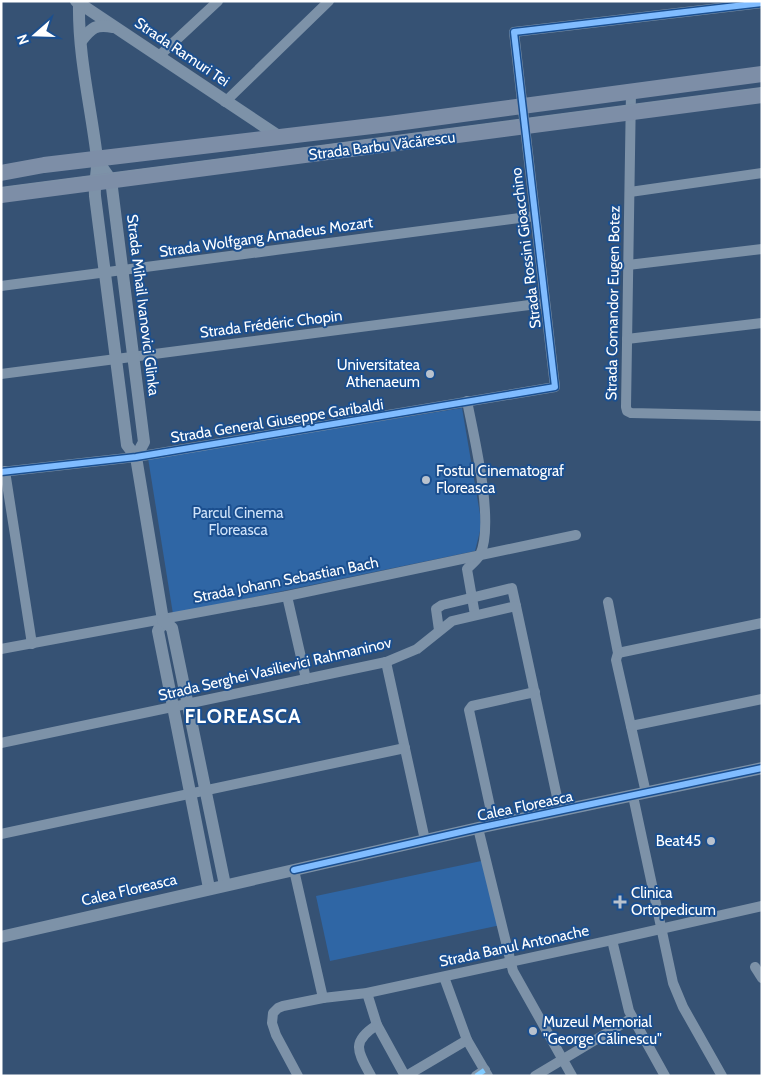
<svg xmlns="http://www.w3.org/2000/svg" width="763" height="1077" font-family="Cabin,sans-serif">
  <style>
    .green { fill: #2f66a5 }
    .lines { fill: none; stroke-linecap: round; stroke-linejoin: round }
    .minor { stroke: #7d92a8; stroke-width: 10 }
    .tertiary { stroke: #7d92a8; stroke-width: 12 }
    .primary { stroke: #7d8ea7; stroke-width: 16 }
    .tram { stroke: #7e92a7; stroke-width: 1 }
    .quiet { stroke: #80caff; stroke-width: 5; stroke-dasharray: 10 5; stroke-linecap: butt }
    .cycleway-casing { stroke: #1b4f8f; stroke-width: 9 }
    .cycleway { stroke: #80bcff; stroke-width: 6 }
    .poi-dot { fill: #b9c2ce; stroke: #1b4f8f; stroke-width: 2 }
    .labels { text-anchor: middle; stroke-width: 4; stroke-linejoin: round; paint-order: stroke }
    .street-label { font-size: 15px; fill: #fff; stroke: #1b4f8f }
    .poi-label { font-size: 15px; fill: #fff; stroke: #1b4f8f; text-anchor: start }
    .park-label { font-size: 15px; fill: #cfe3fa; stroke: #1b4f8f }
    .district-label { font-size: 20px; font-weight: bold; letter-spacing: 1px; fill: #fff; stroke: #1b4f8f }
  </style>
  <rect width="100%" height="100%" fill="#365274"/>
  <!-- green -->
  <g class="green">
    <polygon points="462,408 480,514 481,527 475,551 173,614 148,458"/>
    <polygon points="486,860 501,925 330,961 316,896"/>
  </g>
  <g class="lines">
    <!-- minor -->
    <g class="minor">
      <polyline points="159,56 218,1"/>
      <polyline points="631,91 626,407 627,411 631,413 762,416"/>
      <polyline points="225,102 329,1"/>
      <polyline points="630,192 762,173"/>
      <polyline points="628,265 762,249"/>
      <polyline points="1,286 535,216"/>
      <polyline points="627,339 762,323"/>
      <polyline points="1,374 545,303"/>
      <path d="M467,401C474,437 495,523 480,555C477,560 471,565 467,569L475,615"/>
      <polyline points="5,471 32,644"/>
      <polyline points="1,472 136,457 555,387 514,32 762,3"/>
      <polyline points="287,596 306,679"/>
      <polyline points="608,602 618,653 616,660 646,793"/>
      <polyline points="439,630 436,609 442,605 512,588 516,606"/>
      <polyline points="1,649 287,596 576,535"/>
      <polyline points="618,653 762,623"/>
      <polyline points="386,662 425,840"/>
      <polyline points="631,726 762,699"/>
      <polyline points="1,743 386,662 417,649 452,621 516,606 560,811"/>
      <polyline points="633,796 673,983 683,1007 722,1076"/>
      <polyline points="494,825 469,710 472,706 535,692"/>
      <polyline points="478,828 513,971 572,1076"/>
      <polyline points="1,834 405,748"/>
      <polyline points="294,870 323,998"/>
      <polyline points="612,940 629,1011 665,1076"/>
      <polyline points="755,967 762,978"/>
      <polyline points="444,977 467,1040 488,1076"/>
      <path d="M367,993L377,1025C350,1042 358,1052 371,1076"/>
      <polyline points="377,1025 405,1076"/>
      <polyline points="298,1076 276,1035 272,1023 273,1013 278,1008 283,1006 323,998 367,993 612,940 762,906"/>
      <polyline points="406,1076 467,1040"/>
      <polyline points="476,1076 485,1070"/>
      <polyline points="535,1076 632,1018"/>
    </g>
    <!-- tertiary -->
    <g class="tertiary">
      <polyline points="76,1 280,137"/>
      <path d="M79,4C78,56 91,107 97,158C98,170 94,183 95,196L127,445L136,457L163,620L158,631L209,888"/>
      <path d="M81,41C92,27 96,24 113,27"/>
      <polyline points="97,160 111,180 144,442 136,457"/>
      <polyline points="163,620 172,628 225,885"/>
      <polyline points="1,937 478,828 762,768"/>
    </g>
    <!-- primary -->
    <g class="primary">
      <polyline points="1,173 44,165 389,124 762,74"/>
      <polyline points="1,195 762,95"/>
    </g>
    <!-- tram -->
    <polyline class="tram" points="1,188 762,88"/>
    <!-- quiet -->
    <polyline class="quiet" points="476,1076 485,1070"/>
    <defs>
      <g id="cycleway">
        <polyline points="1,472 136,457 555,387 514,32 762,3"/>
        <polyline points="294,870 478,828 762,768"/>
      </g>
    </defs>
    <!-- cycleway casing -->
    <use href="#cycleway" class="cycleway-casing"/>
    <!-- cycleway -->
    <use href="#cycleway" class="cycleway"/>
  </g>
  <!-- markers -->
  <g class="poi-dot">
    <circle cx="430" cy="374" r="5"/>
    <circle cx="426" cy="480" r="5"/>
    <circle cx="711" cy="841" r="5"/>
    <path d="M617.5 894.5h5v5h5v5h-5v5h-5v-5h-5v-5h5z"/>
    <circle cx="533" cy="1031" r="5"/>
  </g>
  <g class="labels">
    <!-- street labels -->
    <g class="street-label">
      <text transform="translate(182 52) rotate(34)" y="5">Strada Ramuri Tei</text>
      <text transform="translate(382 146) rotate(-7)" y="5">Strada Barbu Văcărescu</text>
      <text transform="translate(266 237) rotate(-8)" y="5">Strada Wolfgang Amadeus Mozart</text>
      <text transform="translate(526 248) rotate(-97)" y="5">Strada Rossini Gioacchino</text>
      <text transform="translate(613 303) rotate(-89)" y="5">Strada Comandor Eugen Botez</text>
      <text transform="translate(143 305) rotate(83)" y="5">Strada Mihail Ivanovici Glinka</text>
      <text transform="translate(271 324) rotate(-7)" y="5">Strada Frédéric Chopin</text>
      <text transform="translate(277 421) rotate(-9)" y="5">Strada General Giuseppe Garibaldi</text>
      <text transform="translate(286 580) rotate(-11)" y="5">Strada Johann Sebastian Bach</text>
      <text transform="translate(275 669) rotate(-13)" y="5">Strada Serghei Vasilievici Rahmaninov</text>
      <text transform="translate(525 806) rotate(-12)" y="5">Calea Floreasca</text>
      <text transform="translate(129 890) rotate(-13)" y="5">Calea Floreasca</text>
      <text transform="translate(514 946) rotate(-12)" y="5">Strada Banul Antonache</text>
    </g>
    <!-- poi labels -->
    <g class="poi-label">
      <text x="420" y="370" text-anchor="end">Universitatea<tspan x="420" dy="17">Athenaeum</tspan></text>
      <text x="436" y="476">Fostul Cinematograf<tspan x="436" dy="17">Floreasca</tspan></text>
      <text x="701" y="846" text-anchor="end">Beat45</text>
      <text x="631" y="898">Clinica<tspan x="631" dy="17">Ortopedicum</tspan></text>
      <text x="543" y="1027">Muzeul Memorial<tspan x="543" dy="17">"George Călinescu"</tspan></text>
    </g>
    <!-- park labels -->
    <g class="park-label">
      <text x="238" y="518">Parcul Cinema<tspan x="238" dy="17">Floreasca</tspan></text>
    </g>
    <!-- district labels -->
    <g class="district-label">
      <text x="243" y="723">FLOREASCA</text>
    </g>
  </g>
  <!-- border -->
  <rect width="763" height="1077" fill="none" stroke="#ffffff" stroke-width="5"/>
  <!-- north arrow -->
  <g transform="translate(35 35) rotate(250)" stroke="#1b4f8f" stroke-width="4" paint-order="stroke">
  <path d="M0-4L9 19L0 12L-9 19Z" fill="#ffffff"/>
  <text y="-8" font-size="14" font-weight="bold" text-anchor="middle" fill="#ffffff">N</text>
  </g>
</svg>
